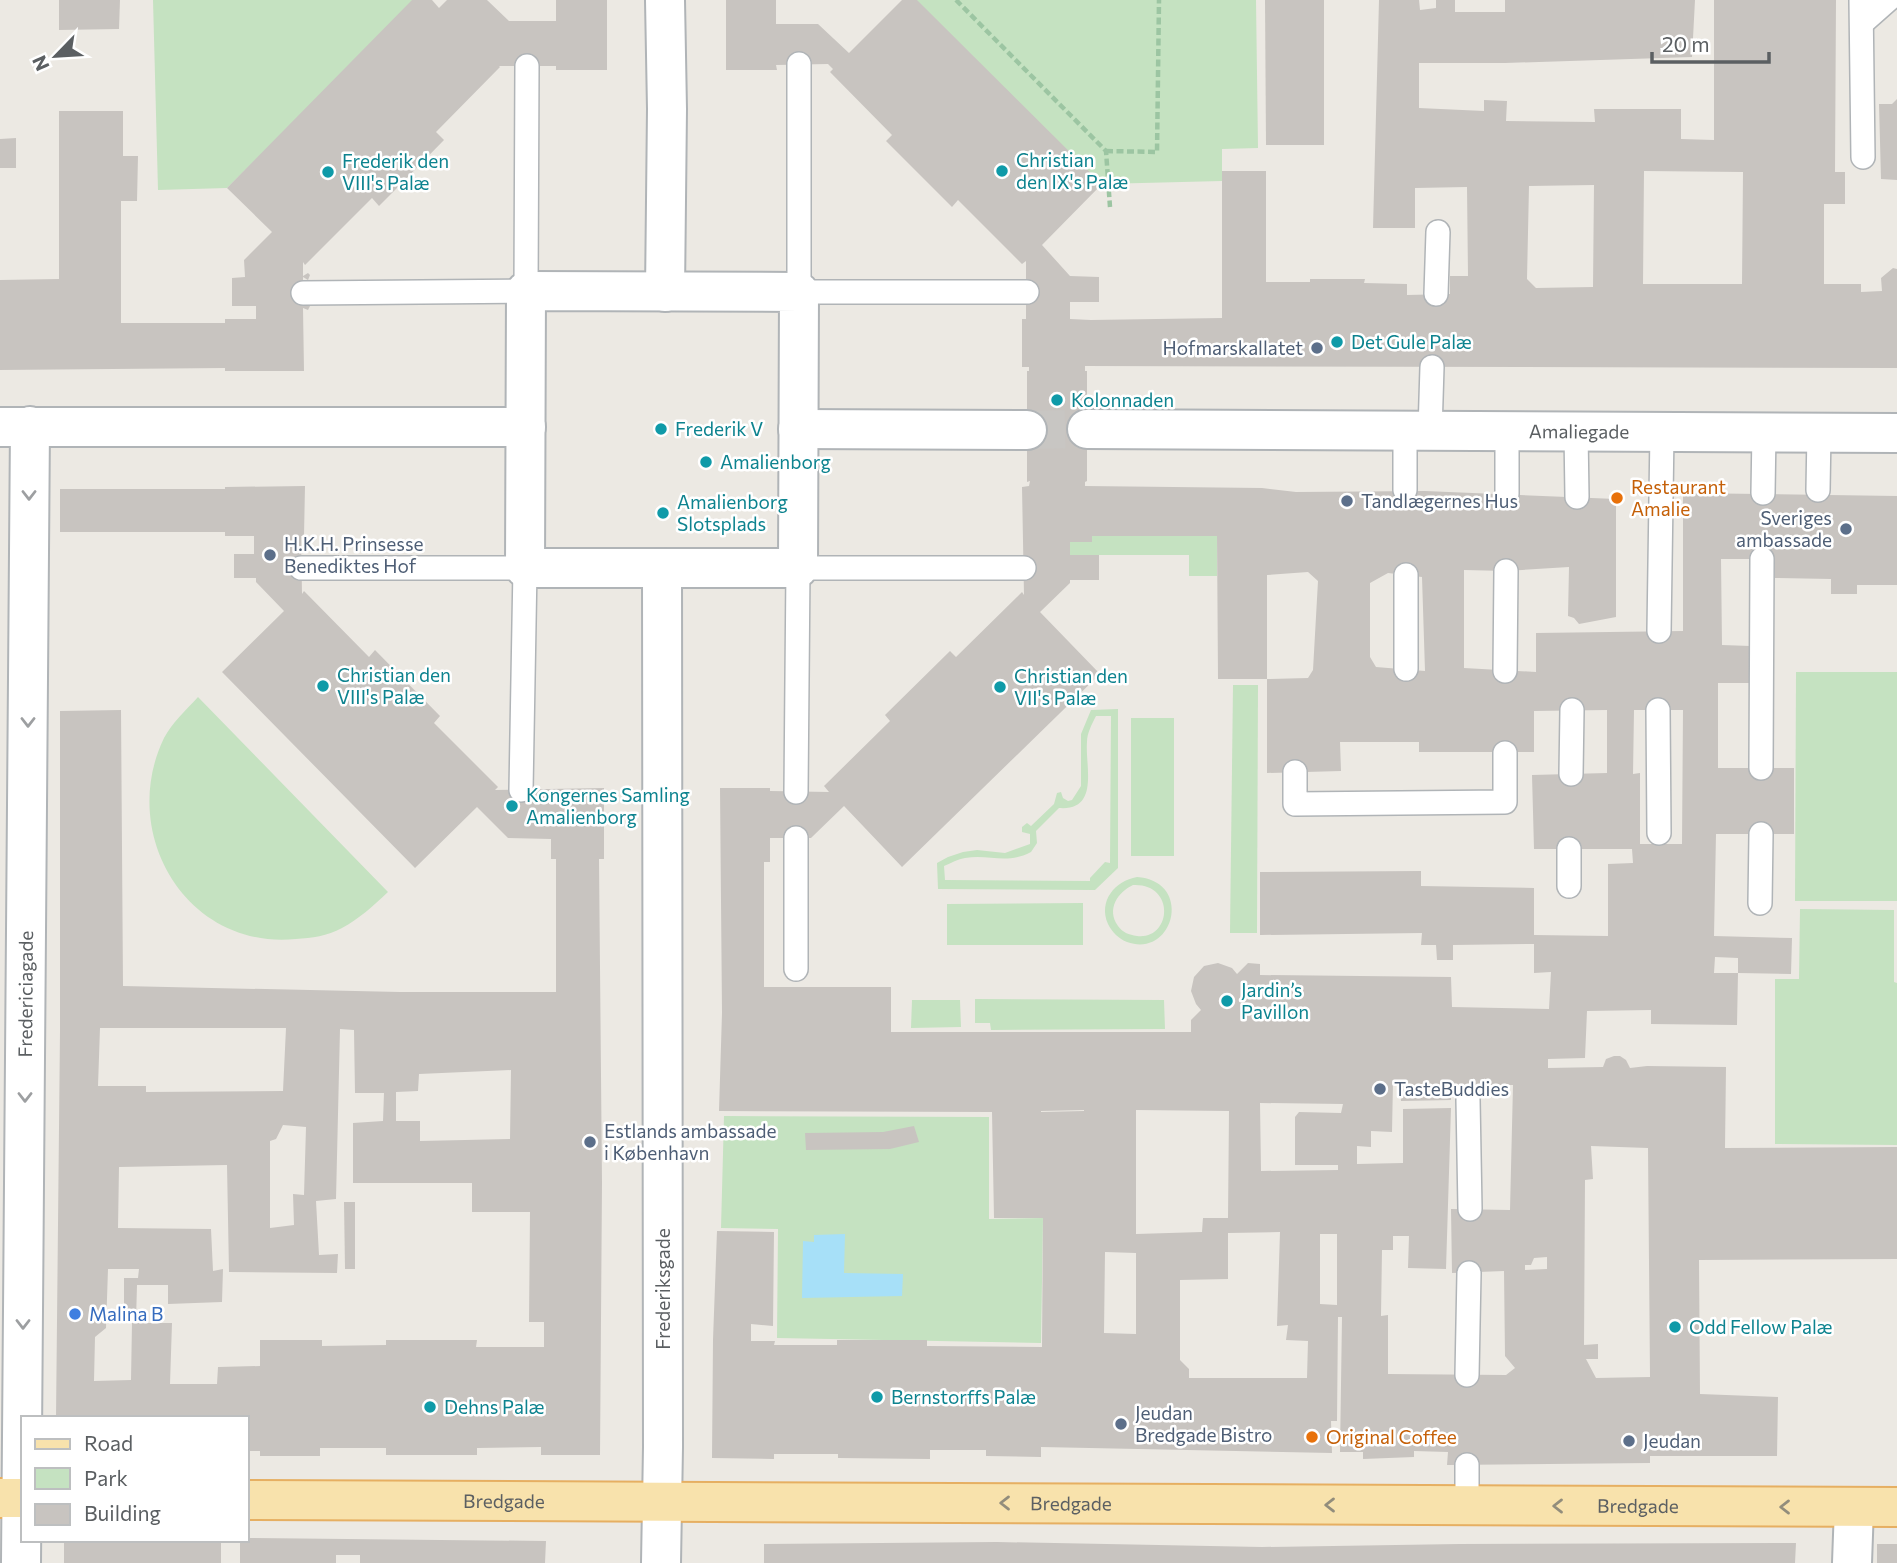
<svg xmlns="http://www.w3.org/2000/svg" width="1897" height="1563" font-family="Commissioner,sans-serif">
  <style>
    .green { fill: #c5e2c1; fill-rule: evenodd }
    .water { fill: #a7e0f8 }
    .building { fill: #c8c4c0; fill-rule: evenodd }
    .lines { fill: none; stroke-linecap: round; stroke-linejoin: round }
    .street-tunnel { stroke: #c8c6c3; stroke-width: 38; stroke-dasharray: 38 19; stroke-linecap: butt }
    .lane-casing { stroke: #b0b4b7; stroke-width: 26 }
    .street-casing { stroke: #b0b4b7; stroke-width: 42 }
    .primary-casing { stroke: #e6af62; stroke-width: 42 }
    .path { stroke: #9cc5a2; stroke-width: 4.5; stroke-dasharray: 7 3.5; stroke-linecap: butt }
    .lane { stroke: #fff; stroke-width: 23 }
    .street { stroke: #fff; stroke-width: 38 }
    .primary { stroke: #f8e2ac; stroke-width: 38 }
    .oneway { stroke: #9d9fa1 }
    .oneway2 { stroke: #928d7c }
    .culture-dot { fill: #0f9aa8; stroke: #fff; stroke-width: 2.5 }
    .service-dot { fill: #5c6f8a; stroke: #fff; stroke-width: 2.5 }
    .food-dot { fill: #e8710a; stroke: #fff; stroke-width: 2.5 }
    .shop-dot { fill: #3f7fe0; stroke: #fff; stroke-width: 2.5 }
    .labels { text-anchor: middle; stroke-width: 5; stroke-linejoin: round; paint-order: stroke }
    .culture-label { font-size: 19px; fill: #0d838f; stroke: #fff; text-anchor: start }
    .service-label { font-size: 19px; fill: #4e5e75; stroke: #fff; text-anchor: start }
    .street-label { font-size: 19px; fill: #5b5f62; stroke: #fff }
    .food-label { font-size: 19px; fill: #c56008; stroke: #fff; text-anchor: start }
    .shop-label { font-size: 19px; fill: #366cbe; stroke: #fff; text-anchor: start }
  </style>
  <rect width="100%" height="100%" fill="#ece9e3"/>
  <!-- green -->
  <g class="green">
    <polygon points="153,0 416,0 227,188 158,190"/>
    <polygon points="913,0 1256,0 1258,148 1222,149 1222,181 1102,184"/>
    <polygon points="1092,536 1217,536 1217,576 1189,576 1189,555 1070,555 1070,542 1092,542"/>
    <polygon points="1796,672 1897,672 1897,901 1795,901"/>
    <polygon points="1233,685 1258,685 1257,933 1230,933"/>
    <path d="M198,697L388,892C373,906 359,919 342,928C327,936 312,938 296,939C186,950 118,833 164,738C172,723 186,710 198,697Z"/>
    <path d="M1118,709V868L1095,890L938,889L937,863L948,857L963,852L977,850L1005,853L1030,844V834L1022,832V827L1027,823L1031,826L1054,804L1057,793L1061,792L1063,798L1068,801L1072,800L1081,786V734L1091,710ZM1096,716H1111L1110,863L1105,862L1090,878V881L945,880L944,866C951,863 958,859 965,858C990,854 1006,865 1031,852L1037,843L1036,831L1059,808C1100,811 1085,766 1087,742C1087,733 1092,724 1096,716Z"/>
    <rect x="1131" y="718" width="43" height="138"/>
    <path d="M1137,877C1194,881 1174,959 1127,942C1119,939 1112,932 1108,924C1098,901 1115,881 1137,877ZM1133,885C1176,883 1172,940 1137,936C1129,935 1122,932 1118,926C1106,909 1118,892 1133,885Z"/>
    <polygon points="1083,903 1083,945 947,945 947,904"/>
    <polygon points="1800,909 1894,910 1894,982 1897,983 1897,1145 1775,1144 1775,979 1799,979"/>
    <polygon points="975,999 1164,1000 1165,1029 991,1030 990,1023 975,1023"/>
    <polygon points="912,1000 960,1000 961,1027 911,1028"/>
    <polygon points="724,1116 989,1117 989,1219 1043,1218 1041,1343 777,1338 778,1229 721,1228"/>
  </g>
  <!-- water -->
  <polygon class="water" points="845,1234 844,1273 903,1274 902,1296 802,1298 803,1241 814,1242 814,1235"/>
  <!-- building -->
  <g class="building">
    <polygon points="59,0 120,0 119,29 59,30"/>
    <polygon points="412,0 432,0 439,8 447,0 487,0 509,21 556,21 556,0 607,0 607,70 556,70 556,66 499,66 500,67 436,132 444,140 396,189 379,206 372,198 305,265 303,262 303,276 308,273 310,275 308,280 303,277 303,306 305,304 310,306 308,310 303,308 304,371 225,371 225,368 0,370 0,280 59,279 59,111 123,111 123,156 138,156 137,201 121,201 121,323 225,323 225,319 256,319 256,306 232,306 232,278 245,277 244,260 272,232 227,188"/>
    <path d="M726,0H776V24H818L849,53L902,0H917L1102,184L1042,245L1070,276L1099,277V302H1070V319L1091,320L1222,318V171H1266V282H1310V279H1365L1364,283L1407,284V295L1450,294V276H1468L1467,187L1415,188V228H1373L1379,0H1419L1420,10L1436,8V0H1455V12H1505V0H1695L1692,57L1505,63H1419V108L1484,111V100L1507,101L1506,121L1595,122L1594,109H1681V139L1714,140V0H1836L1835,172H1845V204H1824V284H1861V292L1882,291L1881,278L1893,268L1897,269V368L1085,366V371H1087V481L1085,482V486L1262,488L1296,492L1425,491L1616,499V617L1579,624L1574,618L1568,616L1569,567L1506,571L1464,570V668L1536,672V633L1683,631V493L1897,496V585H1857V594H1831V579L1775,578L1774,559H1721L1722,645L1750,646V683H1718V768H1794V834H1716L1714,936L1792,938L1791,974L1738,973V958L1715,957L1714,973H1738L1737,1025L1651,1024V1010L1587,1011L1585,1058L1548,1059V1068L1603,1067L1606,1059L1614,1056H1620L1626,1060L1630,1068L1647,1066L1726,1067L1725,1148L1897,1147V1259L1699,1260L1700,1394L1778,1397L1777,1456H1650V1463L1447,1465L1448,1452L1414,1451V1457L1363,1459V1452H1340L1342,1317H1338L1337,1421H1331L1332,1453L1041,1447V1457L986,1456V1450H930V1459L838,1458V1454H774V1459L712,1458L713,1340L717,1231L774,1232L773,1326L751,1324V1341H775L774,1345H837V1340H927V1346L1042,1347L1043,1218H994L992,1112L719,1111L722,1013L720,788H770V791L829,792L824,786L890,721L885,715L950,651L956,657L1022,592L1024,595L1022,487L1029,486L1030,481L1027,482V371H1029V367H1022V319H1026V261L1022,264L958,200L952,207L886,141L892,135L830,72L833,69L828,64L776,65L777,70H726ZM1644,171L1743,172L1742,284H1643ZM1594,185L1593,287L1536,288L1527,279L1529,186ZM1092,536H1217L1218,679H1267V575L1308,572L1318,581L1313,670L1308,678L1267,679V773L1341,771L1340,742H1419V752H1534V711L1607,710V773L1532,775L1534,849H1632L1633,863L1608,864V936L1534,935V888L1421,886V871L1260,872V935L1422,933L1421,945H1436L1437,960H1453V945L1534,944V973L1551,972L1549,1009L1452,1007L1451,977L1260,975V964L1248,963L1237,974L1232,968L1218,963L1204,966L1194,977L1191,991L1196,1004L1201,1010L1191,1020V1032H891V987H764V862H770V838H811L844,806L902,867L1100,674L1040,612L1070,583V580H1099V555H1070V542H1092ZM1388,573L1422,577L1425,671L1376,667L1370,657V583ZM1634,710H1683L1682,844H1640V773L1633,774ZM1393,1082H1400L1401,1101L1451,1100V1085H1513L1510,1210L1451,1209L1452,1273L1504,1271L1505,1356L1515,1368L1506,1375L1388,1374V1315L1381,1316L1382,1250H1393V1236H1409L1408,1268L1446,1269L1451,1108L1403,1109V1163L1357,1164V1146L1371,1147V1131L1392,1132ZM1260,1103L1343,1104L1341,1113L1299,1112L1295,1117V1165H1338V1170L1261,1171ZM1084,1110V1111L1041,1112V1111ZM1136,1110L1229,1111L1228,1218H1203L1202,1232L1136,1234ZM1591,1146L1648,1148L1650,1377L1596,1378L1586,1359H1598V1344L1584,1345L1585,1180L1593,1179ZM1280,1232L1277,1326L1288,1325L1286,1340L1308,1341L1307,1378H1189V1369L1180,1360V1280L1228,1279V1233ZM1320,1234H1337V1305L1320,1304ZM1105,1252L1136,1253V1334L1104,1333ZM1547,1257V1269L1525,1270V1265H1531L1534,1258Z"/>
    <polygon points="1265,0 1324,0 1324,145 1266,145"/>
    <polygon points="1897,99 1897,180 1881,179 1879,104 1892,104"/>
    <polygon points="16,138 16,168 0,168 0,139"/>
    <path d="M305,486L304,536H301L302,594L304,591L369,657L375,650L440,716L434,723L498,787L495,790L604,788V859H599L602,1183L600,1455H541V1447L477,1448V1455H386V1448H320V1456H260V1451H247V1418H56L60,1031V711L121,710L123,986L400,992H556V859H551V839L508,838L477,807L415,868L222,672L284,611L256,582V578H234V554H254V536H225V532H60V489H225V487ZM100,1028H286L283,1091L146,1092V1086H98ZM340,1029L354,1030L355,1093H384L383,1121L353,1123V1183H472V1212H530L529,1322H544V1347H476L477,1340H386V1345L322,1346V1340H260V1366L218,1367L217,1384H170L172,1323H132L131,1380L94,1381L95,1337L106,1328L108,1269H139L138,1278H124V1321H136L137,1285H168V1304L222,1302L223,1269L213,1271L211,1229L118,1228L119,1167L227,1165L229,1272L337,1273L338,1254L319,1255L316,1201L336,1199ZM511,1070L510,1139L420,1141V1121H396V1092L418,1091L419,1074ZM283,1125L306,1127L304,1195L293,1194L294,1225L270,1228V1141L276,1139Z"/>
    <polygon points="914,1126 919,1142 890,1149 806,1150 805,1133 883,1132"/>
    <polygon points="344,1202 355,1202 355,1269 345,1269"/>
    <polygon points="250,1538 546,1541 545,1563 360,1563 360,1555 336,1555 336,1563 240,1563 240,1540"/>
    <rect x="64" y="1540" width="157" height="23"/>
    <polygon points="997,1542 1262,1547 1459,1544 1796,1543 1795,1563 764,1563 764,1544"/>
    <rect x="1877" y="1544" width="20" height="19"/>
  </g>
  <g class="lines">
    <!-- street-tunnel -->
    <polyline class="street-tunnel" points="1027,430 1087,429"/>
    <defs>
      <g id="lane">
        <polyline points="1861,0 1863,157"/>
        <polyline points="1862,23 1888,0"/>
        <polyline points="799,64 799,292 1027,292"/>
        <polyline points="303,293 526,291 527,66"/>
        <polyline points="1436,294 1438,232"/>
        <polyline points="1405,431 1405,490"/>
        <polyline points="1430,431 1432,367"/>
        <polyline points="1576,432 1577,497"/>
        <polyline points="1818,490 1819,432"/>
        <polyline points="1763,493 1764,432"/>
        <polyline points="1507,494 1507,431"/>
        <polyline points="301,568 525,568 521,790"/>
        <polyline points="1406,575 1406,669"/>
        <polyline points="1659,631 1662,432"/>
        <polyline points="1505,671 1506,571"/>
        <polyline points="1658,710 1659,833"/>
        <polyline points="1761,768 1762,559"/>
        <polyline points="1295,772 1295,804 1505,802 1505,753"/>
        <polyline points="1571,774 1572,710"/>
        <polyline points="796,792 798,568 1024,568"/>
        <polyline points="1569,886 1569,849"/>
        <polyline points="1760,903 1761,834"/>
        <polyline points="796,969 796,838"/>
        <polyline points="1468,1100 1470,1209"/>
        <polyline points="1467,1375 1469,1273"/>
        <polyline points="1467,1465 1467,1505"/>
      </g>
      <g id="street">
        <polygon points="526,291 799,292 798,568 525,568"/>
        <polyline points="665,292 667,109 665,0"/>
        <polyline points="0,427 526,427"/>
        <polyline points="798,429 1027,430"/>
        <path id="s1" d="M1087,429L1897,433"/>
        <path id="s2" d="M21,1563L30,426"/>
        <polyline points="661,1563 663,1447 662,568"/>
        <polyline points="1852,1563 1854,1507"/>
      </g>
      <g id="primary">
        <polyline points="0,1498 23,1498"/>
        <path id="s3" d="M247,1500L1897,1507"/>
      </g>
    </defs>
    <!-- lane casing -->
    <use href="#lane" class="lane-casing"/>
    <!-- street casing -->
    <use href="#street" class="street-casing"/>
    <!-- primary casing -->
    <use href="#primary" class="primary-casing"/>
    <!-- path -->
    <g class="path">
      <polyline points="956,0 1106,151 1110,207"/>
      <polyline points="1106,151 1157,152 1159,0"/>
    </g>
    <!-- lane -->
    <use href="#lane" class="lane"/>
    <!-- street -->
    <use href="#street" class="street"/>
    <!-- primary -->
    <use href="#primary" class="primary"/>
  </g>
  <!-- one-way arrows -->
  <defs><path id="oneway-chevron" d="M-2-3.5L2.5 0L-2 3.5" fill="none" stroke-width="1.6" stroke-linecap="round" stroke-linejoin="round" transform="scale(1.75)"/></defs>
  <g class="oneway">
    <use href="#oneway-chevron" transform="translate(29 495) rotate(90)"/>
    <use href="#oneway-chevron" transform="translate(28 722) rotate(90)"/>
    <use href="#oneway-chevron" transform="translate(25 1097) rotate(90)"/>
    <use href="#oneway-chevron" transform="translate(23 1324) rotate(90)"/>
  </g>
  <g class="oneway2">
    <use href="#oneway-chevron" transform="translate(1005 1503) rotate(-180)"/>
    <use href="#oneway-chevron" transform="translate(1330 1505) rotate(-180)"/>
    <use href="#oneway-chevron" transform="translate(1558 1506) rotate(-180)"/>
    <use href="#oneway-chevron" transform="translate(1785 1507) rotate(-180)"/>
  </g>
  <!-- markers -->
  <g class="culture-dot">
    <circle cx="1002" cy="171" r="7"/>
    <circle cx="328" cy="172" r="7"/>
    <circle cx="1337" cy="342" r="7"/>
    <circle cx="1057" cy="400" r="7"/>
    <circle cx="661" cy="429" r="7"/>
    <circle cx="706" cy="462" r="7"/>
    <circle cx="663" cy="513" r="7"/>
    <circle cx="323" cy="686" r="7"/>
    <circle cx="1000" cy="687" r="7"/>
    <circle cx="512" cy="806" r="7"/>
    <circle cx="1227" cy="1001" r="7"/>
    <circle cx="1675" cy="1327" r="7"/>
    <circle cx="877" cy="1397" r="7"/>
    <circle cx="430" cy="1407" r="7"/>
  </g>
  <g class="service-dot">
    <circle cx="1317" cy="348" r="7"/>
    <circle cx="1347" cy="501" r="7"/>
    <circle cx="1846" cy="529" r="7"/>
    <circle cx="270" cy="555" r="7"/>
    <circle cx="1380" cy="1089" r="7"/>
    <circle cx="590" cy="1142" r="7"/>
    <circle cx="1121" cy="1424" r="7"/>
    <circle cx="1629" cy="1441" r="7"/>
  </g>
  <g class="food-dot">
    <circle cx="1617" cy="498" r="7"/>
    <circle cx="1312" cy="1437" r="7"/>
  </g>
  <circle class="shop-dot" cx="75" cy="1314" r="7"/>
  <g class="labels">
    <!-- culture labels -->
    <g class="culture-label">
      <text x="1016" y="167">Christian<tspan x="1016" dy="22">den IX's Palæ</tspan></text>
      <text x="342" y="168">Frederik den<tspan x="342" dy="22">VIII's Palæ</tspan></text>
      <text x="1351" y="349">Det Gule Palæ</text>
      <text x="1071" y="407">Kolonnaden</text>
      <text x="675" y="436">Frederik V</text>
      <text x="720" y="469">Amalienborg</text>
      <text x="677" y="509">Amalienborg<tspan x="677" dy="22">Slotsplads</tspan></text>
      <text x="337" y="682">Christian den<tspan x="337" dy="22">VIII's Palæ</tspan></text>
      <text x="1014" y="683">Christian den<tspan x="1014" dy="22">VII's Palæ</tspan></text>
      <text x="526" y="802">Kongernes Samling<tspan x="526" dy="22">Amalienborg</tspan></text>
      <text x="1241" y="997">Jardin’s<tspan x="1241" dy="22">Pavillon</tspan></text>
      <text x="1689" y="1334">Odd Fellow Palæ</text>
      <text x="891" y="1404">Bernstorffs Palæ</text>
      <text x="444" y="1414">Dehns Palæ</text>
    </g>
    <!-- service labels -->
    <g class="service-label">
      <text x="1303" y="355" text-anchor="end">Hofmarskallatet</text>
      <text x="1361" y="508">Tandlægernes Hus</text>
      <text x="1832" y="525" text-anchor="end">Sveriges<tspan x="1832" dy="22">ambassade</tspan></text>
      <text x="284" y="551">H.K.H. Prinsesse<tspan x="284" dy="22">Benediktes Hof</tspan></text>
      <text x="1394" y="1096">TasteBuddies</text>
      <text x="604" y="1138">Estlands ambassade<tspan x="604" dy="22">i København</tspan></text>
      <text x="1135" y="1420">Jeudan<tspan x="1135" dy="22">Bredgade Bistro</tspan></text>
      <text x="1643" y="1448">Jeudan</text>
    </g>
    <!-- street labels -->
    <g class="street-label">
      <text dy="7" stroke="none"><textPath href="#s1" startOffset="492">Amaliegade</textPath></text>
      <text dy="7" stroke="none"><textPath href="#s2" startOffset="569">Fredericiagade</textPath></text>
      <text transform="translate(663 1289) rotate(-90)" y="7">Frederiksgade</text>
      <text dy="7" stroke="none"><textPath href="#s3" startOffset="257">Bredgade</textPath></text>
      <text dy="7" stroke="none"><textPath href="#s3" startOffset="824">Bredgade</textPath></text>
      <text dy="7" stroke="none"><textPath href="#s3" startOffset="1391">Bredgade</textPath></text>
    </g>
    <!-- food labels -->
    <g class="food-label">
      <text x="1631" y="494">Restaurant<tspan x="1631" dy="22">Amalie</tspan></text>
      <text x="1326" y="1444">Original Coffee</text>
    </g>
    <!-- shop labels -->
    <g class="shop-label">
      <text x="89" y="1321">Malina B</text>
    </g>
  </g>
  <!-- legend -->
  <rect x="21" y="1416" width="228" height="126" fill="#ffffff" stroke="#bdbfc0" stroke-width="2"/>
  <rect x="35" y="1439" width="35" height="10" fill="#f8e2ac" stroke="#bdbfc0" stroke-width="2"/>
  <text x="84" y="1451" font-size="21" fill="#5b5f62">Road</text>
  <rect x="35" y="1468" width="35" height="21" fill="#c5e2c1" stroke="#bdbfc0" stroke-width="2"/>
  <text x="84" y="1486" font-size="21" fill="#5b5f62">Park</text>
  <rect x="35" y="1504" width="35" height="21" fill="#c8c4c0" stroke="#bdbfc0" stroke-width="2"/>
  <text x="84" y="1521" font-size="21" fill="#5b5f62">Building</text>
  <!-- north arrow -->
  <g transform="translate(56 56) rotate(245)" stroke="#ffffff" stroke-width="5" paint-order="stroke">
  <path d="M0-5L12 26L0 18L-12 26Z" fill="#5b5f62"/>
  <text y="-10" font-size="19" font-weight="bold" text-anchor="middle" fill="#5b5f62">N</text>
  </g>
  <!-- scale -->
  <path d="M1652 52v10h117v-10" fill="none" stroke="#5b5f62" stroke-width="3.5"/>
  <text x="1662" y="52" font-size="21" fill="#5b5f62" stroke="#ffffff" stroke-width="5" paint-order="stroke">20 m</text>
</svg>
